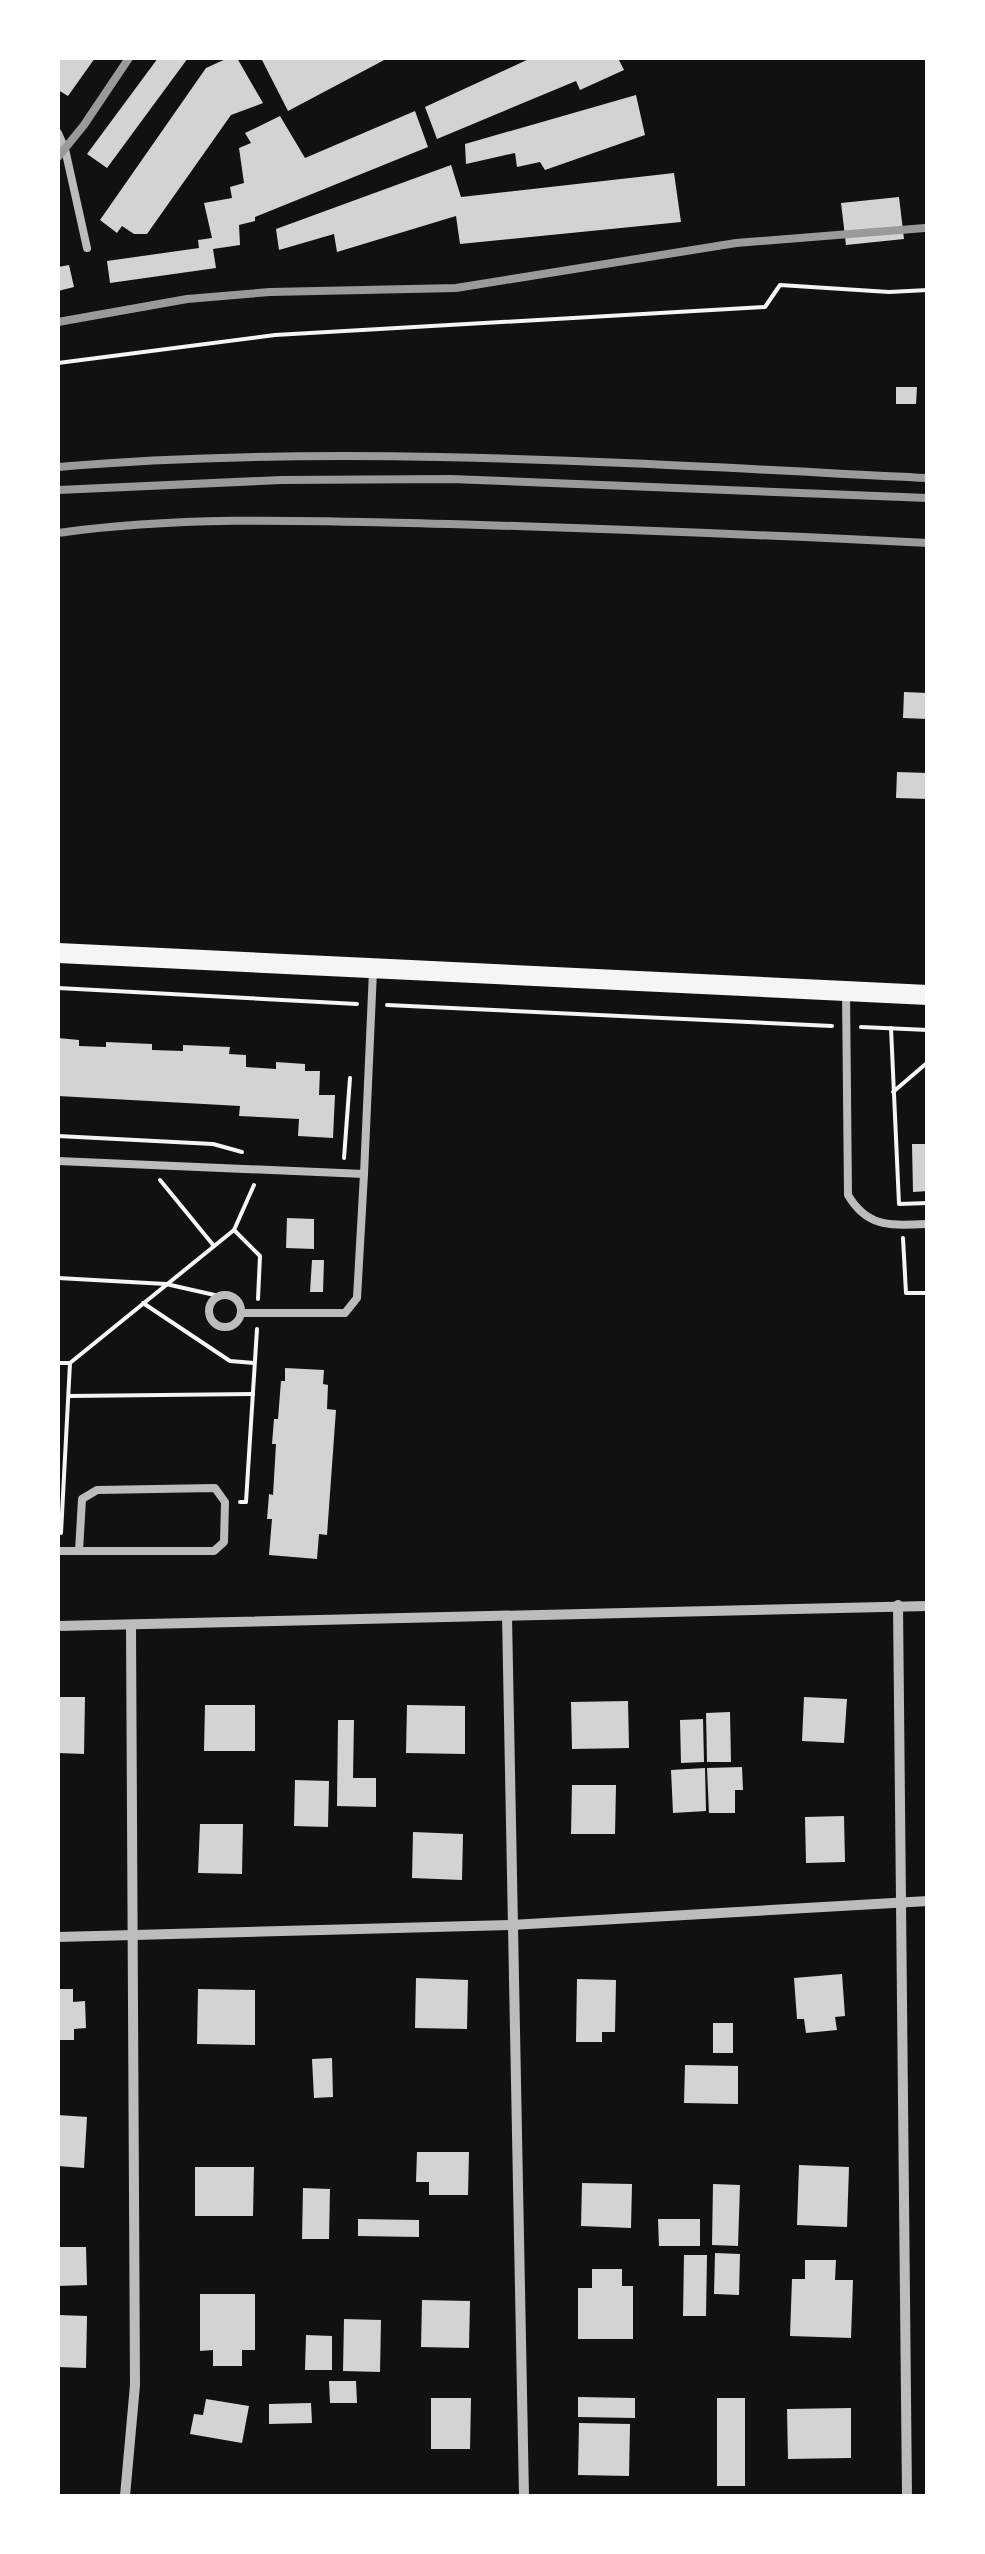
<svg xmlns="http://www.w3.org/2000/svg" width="985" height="2554" font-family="Georgia,serif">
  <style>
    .building { fill: #d3d3d3 }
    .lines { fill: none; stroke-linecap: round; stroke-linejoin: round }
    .path { stroke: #f5f5f5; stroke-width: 4 }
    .service { stroke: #bcbcbc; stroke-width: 8 }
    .minor { stroke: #bcbcbc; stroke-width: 10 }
    .secondary { stroke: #f5f5f5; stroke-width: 20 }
    .rail { stroke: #9a9a9a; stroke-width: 8 }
  </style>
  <rect width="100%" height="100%" fill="#111"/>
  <!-- building -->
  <g class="building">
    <polygon points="58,58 95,58 68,96 58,90"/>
    <polygon points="158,58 188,58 107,168 87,154"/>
    <polygon points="228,58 237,58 263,103 231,115 147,234 134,234 122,226 117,233 100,220 206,68"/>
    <polygon points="261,58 388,58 288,111"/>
    <polygon points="531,58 618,58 624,70 580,90 576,81 437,139 425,107"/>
    <polygon points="636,95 645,135 545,170 540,162 517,167 515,153 466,164 465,144"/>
    <polygon points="415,111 428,147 255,217 255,221 239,225 240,245 213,249 216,268 110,283 107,261 199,248 198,240 212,238 204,203 232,198 230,187 244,183 239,148 251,143 245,133 280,116 305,158"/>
    <polygon points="451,165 461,197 674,173 681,222 460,244 456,216 337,252 334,234 279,250 276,229"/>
    <polygon points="899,197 904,239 846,245 841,203"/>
    <polygon points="69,265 74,287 58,291 58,267"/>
    <polygon points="896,387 917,387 916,404 896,404"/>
    <polygon points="904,692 928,693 928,719 903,718"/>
    <polygon points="897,772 928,773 928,799 896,798"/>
    <polygon points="58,1038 79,1040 79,1046 106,1047 106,1042 152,1044 152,1050 183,1051 183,1045 230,1047 229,1054 246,1055 246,1067 276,1069 276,1062 305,1064 305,1071 320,1071 319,1095 335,1095 333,1138 298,1136 299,1119 239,1116 240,1106 58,1096"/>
    <polygon points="912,1144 928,1144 928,1191 913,1192"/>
    <polygon points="287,1218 314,1219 314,1249 286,1248"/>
    <polygon points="312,1260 324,1260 323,1292 310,1292"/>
    <polygon points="285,1368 324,1370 323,1384 328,1385 327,1409 336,1410 327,1535 319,1534 317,1559 269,1555 272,1519 267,1519 268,1507 269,1494 273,1495 276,1444 272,1444 274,1419 278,1419 281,1381 285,1381"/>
    <polygon points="58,1697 85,1697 84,1754 58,1753"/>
    <polygon points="804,1697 847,1699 844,1743 802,1741"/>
    <polygon points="628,1701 629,1748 572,1749 571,1702"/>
    <polygon points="205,1705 255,1705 255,1751 204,1751"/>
    <polygon points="407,1705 465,1706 465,1754 406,1753"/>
    <polygon points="730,1712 731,1762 707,1762 706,1713"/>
    <polygon points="703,1719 704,1762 681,1763 680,1720"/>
    <polygon points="338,1720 354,1720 353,1778 376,1778 376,1807 337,1806"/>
    <polygon points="742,1767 743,1790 735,1790 735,1813 709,1813 707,1768"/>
    <polygon points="705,1768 706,1811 673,1813 671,1770"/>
    <polygon points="295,1780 329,1781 328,1827 294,1826"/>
    <polygon points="572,1785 616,1785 615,1834 571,1834"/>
    <polygon points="844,1816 845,1862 806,1863 805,1817"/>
    <polygon points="200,1824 243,1824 242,1874 198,1873"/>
    <polygon points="413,1832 463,1834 462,1880 412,1878"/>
    <polygon points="842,1974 845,2016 835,2017 837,2030 806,2033 804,2019 797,2019 794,1978"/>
    <polygon points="416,1978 468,1980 467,2029 415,2028"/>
    <polygon points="577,1979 616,1980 615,2032 602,2032 602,2042 576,2042"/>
    <polygon points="58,1989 73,1989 73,2002 85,2001 86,2028 74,2029 74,2040 58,2040"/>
    <polygon points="198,1989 255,1990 255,2045 197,2044"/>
    <rect x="713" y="2023" width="20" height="30"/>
    <polygon points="332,2058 333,2097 314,2098 312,2059"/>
    <polygon points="685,2065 738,2066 738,2104 684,2103"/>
    <polygon points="58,2115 87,2117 84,2168 58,2166"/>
    <polygon points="417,2152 469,2152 468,2195 429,2195 429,2182 416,2182"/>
    <polygon points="799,2165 849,2167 847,2227 797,2225"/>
    <polygon points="195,2167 254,2167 253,2216 195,2216"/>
    <polygon points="582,2183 632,2184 631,2228 581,2226"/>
    <polygon points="713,2184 740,2185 738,2246 712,2245"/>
    <polygon points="303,2188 330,2189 329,2239 302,2239"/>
    <polygon points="358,2219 419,2220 419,2237 358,2236"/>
    <polygon points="658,2219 700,2219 700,2246 659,2246"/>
    <polygon points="58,2247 86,2247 87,2285 58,2286"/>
    <polygon points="715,2253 740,2254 739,2295 714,2294"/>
    <polygon points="684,2255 707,2255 706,2316 683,2316"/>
    <polygon points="805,2260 836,2260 835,2280 853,2280 851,2338 790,2336 792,2279 805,2279"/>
    <polygon points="592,2269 622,2269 622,2286 633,2286 633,2339 578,2339 578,2288 592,2288"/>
    <polygon points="200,2294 255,2294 255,2350 242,2350 242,2366 213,2366 213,2350 200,2351"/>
    <polygon points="422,2300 470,2301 469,2348 421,2347"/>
    <polygon points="58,2315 87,2316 86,2368 58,2367"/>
    <polygon points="344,2319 381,2320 380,2372 343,2371"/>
    <polygon points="306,2335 332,2336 332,2370 305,2370"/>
    <polygon points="329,2381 356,2381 357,2403 330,2403"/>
    <polygon points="578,2397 635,2398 635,2418 578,2417"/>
    <polygon points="431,2398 471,2398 470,2449 431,2449"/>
    <rect x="717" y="2398" width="28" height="88"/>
    <polygon points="206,2399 249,2406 242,2443 190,2434 194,2414 203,2415"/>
    <polygon points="311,2403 312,2423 269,2424 269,2404"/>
    <polygon points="851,2408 851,2458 788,2459 787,2409"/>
    <polygon points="579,2423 630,2424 629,2476 578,2475"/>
  </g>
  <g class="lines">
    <!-- path -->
    <g class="path">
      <polyline points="58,363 275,335 765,307 780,285 889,292 928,290"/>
      <polyline points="58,988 357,1004"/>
      <polyline points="387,1005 832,1026"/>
      <polyline points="861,1027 928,1030"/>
      <polyline points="891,1028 899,1204 928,1203"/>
      <polyline points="893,1092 928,1062"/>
      <polyline points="58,1136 213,1144 242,1152"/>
      <polyline points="344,1158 350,1078"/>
      <polyline points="160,1180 214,1246"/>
      <polyline points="234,1230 260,1256 258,1299"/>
      <polyline points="903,1238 906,1293 928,1293"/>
      <polyline points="58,1278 166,1284 219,1296"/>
      <polyline points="143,1303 230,1361 254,1363"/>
      <polyline points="58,1363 70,1363"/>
      <polyline points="69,1396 253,1394"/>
      <polyline points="240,1502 246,1502 257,1329"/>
      <polyline points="61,1533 70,1363 234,1230 254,1185"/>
    </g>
    <!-- service -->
    <g class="service">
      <polyline points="58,133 65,149 87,248"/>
      <path d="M846,991L848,1195C868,1229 892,1225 928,1224"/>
      <polyline points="58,1161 364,1174 373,971"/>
      <circle cx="225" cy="1311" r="16"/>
      <polyline points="241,1313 345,1313 357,1298 364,1174"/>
      <polyline points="58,1551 214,1551 224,1542 225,1502 215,1488 97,1490 82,1499 79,1551"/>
    </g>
    <!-- minor -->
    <g class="minor">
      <polyline points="898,1605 907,2496"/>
      <polyline points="507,1616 524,2496"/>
      <polyline points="58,1626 928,1606"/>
      <polyline points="58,1937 511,1925 928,1901"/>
      <polyline points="125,2496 135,2385 131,1626"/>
    </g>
    <!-- secondary -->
    <polyline class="secondary" points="58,953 928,995"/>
    <!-- rail -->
    <g class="rail">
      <polyline points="58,157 84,125 129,58"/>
      <polyline points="58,322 187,299 270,292 456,288 736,243 925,228"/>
      <path d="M58,467C341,443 643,464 928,478"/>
      <polyline points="58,490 281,480 451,479 928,498"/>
      <path d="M58,533C187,515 320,521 451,524C610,529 769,535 928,543"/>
    </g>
  </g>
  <!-- border -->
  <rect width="985" height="2554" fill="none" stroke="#ffffff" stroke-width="120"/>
</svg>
